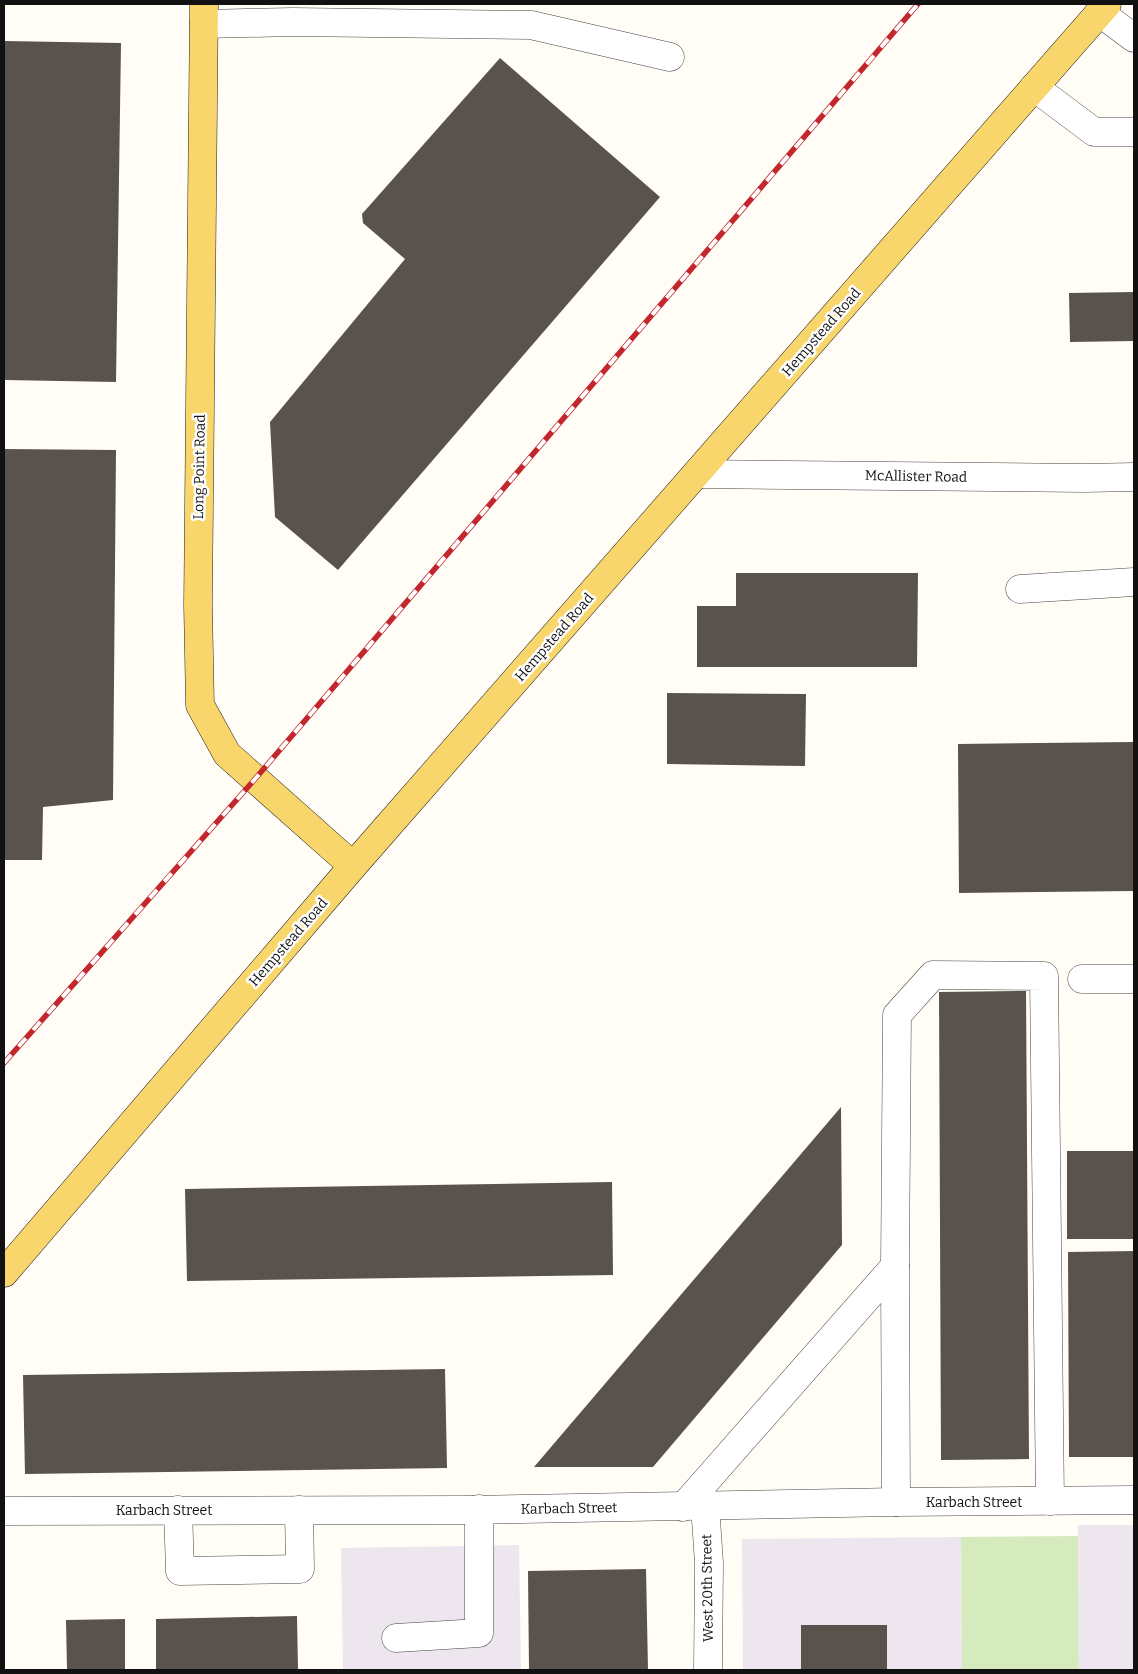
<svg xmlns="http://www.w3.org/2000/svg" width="1138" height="1674" font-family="Bitter,serif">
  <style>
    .industrial { fill: #eee6ef }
    .green { fill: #d5ebbd }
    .building { fill: #5a524d }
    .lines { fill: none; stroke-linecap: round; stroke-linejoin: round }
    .minor-casing { stroke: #444; stroke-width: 29 }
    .major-casing { stroke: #222; stroke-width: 29 }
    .minor { stroke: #fff; stroke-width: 28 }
    .major { stroke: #f9d66b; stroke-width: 28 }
    .rail-casing { stroke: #c4262e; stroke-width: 5.5 }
    .rail { stroke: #fff; stroke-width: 4; stroke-dasharray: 11; stroke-linecap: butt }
    .labels { text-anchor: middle; stroke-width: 5; stroke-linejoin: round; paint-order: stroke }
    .street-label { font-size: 14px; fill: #111; stroke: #fff }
  </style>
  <rect width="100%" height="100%" fill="#fffdf5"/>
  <!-- industrial -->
  <g class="industrial">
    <polygon points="1078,1525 1134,1525 1134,1670 1079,1670"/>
    <polygon points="961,1537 962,1670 743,1670 742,1539"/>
    <polygon points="519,1545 521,1670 343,1670 341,1548"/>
  </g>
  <!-- green -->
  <polygon class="green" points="1078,1536 1079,1670 962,1670 961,1537"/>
  <!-- building -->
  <g class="building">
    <polygon points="4,41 121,43 116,382 4,380"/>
    <polygon points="500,58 660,197 338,570 275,517 270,422 405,259 363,223 362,214"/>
    <polygon points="1134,292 1134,341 1070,342 1069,293"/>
    <polygon points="4,449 116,450 113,800 43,807 42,860 4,860"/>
    <polygon points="736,573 918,573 917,667 697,667 697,606 736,606"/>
    <polygon points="667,693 806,694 805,766 667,764"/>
    <polygon points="1134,742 1134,891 959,893 958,744"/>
    <polygon points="1026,991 1029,1459 941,1460 939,992"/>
    <polygon points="841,1107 842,1245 653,1467 534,1467"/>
    <rect x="1067" y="1151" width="67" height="88"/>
    <polygon points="612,1182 613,1275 187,1281 185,1189"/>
    <polygon points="1134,1251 1134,1457 1069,1457 1068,1252"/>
    <polygon points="445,1369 447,1468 25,1474 23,1375"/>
    <polygon points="646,1569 648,1670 529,1670 528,1571"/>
    <polygon points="297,1616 298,1670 156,1670 156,1619"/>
    <polygon points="125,1619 125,1670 67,1670 66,1620"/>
    <rect x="801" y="1625" width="86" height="45"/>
  </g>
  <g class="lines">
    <defs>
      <g id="minor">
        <polyline points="1099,12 1134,38"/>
        <polyline points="204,24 293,22 531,25 670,57"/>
        <polyline points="1034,87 1094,132 1134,132"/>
        <polyline points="697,474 1084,478 1134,477"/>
        <polyline points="1020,589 1134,582"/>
        <polyline points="1082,979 1134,979"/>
        <polyline points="896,1502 895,1266 897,1015 933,975 1044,976 1050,1501"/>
        <polyline points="705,1505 709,1563 708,1670"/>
        <polyline points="683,1507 895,1266"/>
        <polyline points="178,1510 180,1571 300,1569 299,1510"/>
        <polyline points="4,1511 467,1510 896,1502 1134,1500"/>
        <polyline points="396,1638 479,1633 479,1509"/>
      </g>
      <g id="major">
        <polyline points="204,4 198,605 200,705 227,754 353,866"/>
        <polyline points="4,1273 353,866 1107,4"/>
      </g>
    </defs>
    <!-- minor casing -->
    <use href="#minor" class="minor-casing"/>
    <!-- major casing -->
    <use href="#major" class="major-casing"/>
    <!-- minor -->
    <use href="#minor" class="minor"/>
    <!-- major -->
    <use href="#major" class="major"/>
    <defs>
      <polyline id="rail" points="4,1063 255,779 918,4"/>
    </defs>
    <!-- rail casing -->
    <use href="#rail" class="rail-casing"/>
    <!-- rail -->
    <use href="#rail" class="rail"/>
  </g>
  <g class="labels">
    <!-- street labels -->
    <g class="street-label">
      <text transform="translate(821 332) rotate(-49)" y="5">Hempstead Road</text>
      <text transform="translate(199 467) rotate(-89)" y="5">Long Point Road</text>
      <text transform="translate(916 476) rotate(1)" y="5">McAllister Road</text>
      <text transform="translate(554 637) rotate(-49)" y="5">Hempstead Road</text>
      <text transform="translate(288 942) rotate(-49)" y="5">Hempstead Road</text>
      <text x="974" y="1507">Karbach Street</text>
      <text transform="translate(569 1508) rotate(-1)" y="5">Karbach Street</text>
      <text x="164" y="1515">Karbach Street</text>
      <text transform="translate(707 1588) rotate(-91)" y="5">West 20th Street</text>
    </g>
  </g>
  <!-- border -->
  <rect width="1138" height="1674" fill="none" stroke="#111111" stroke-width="10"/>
</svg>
